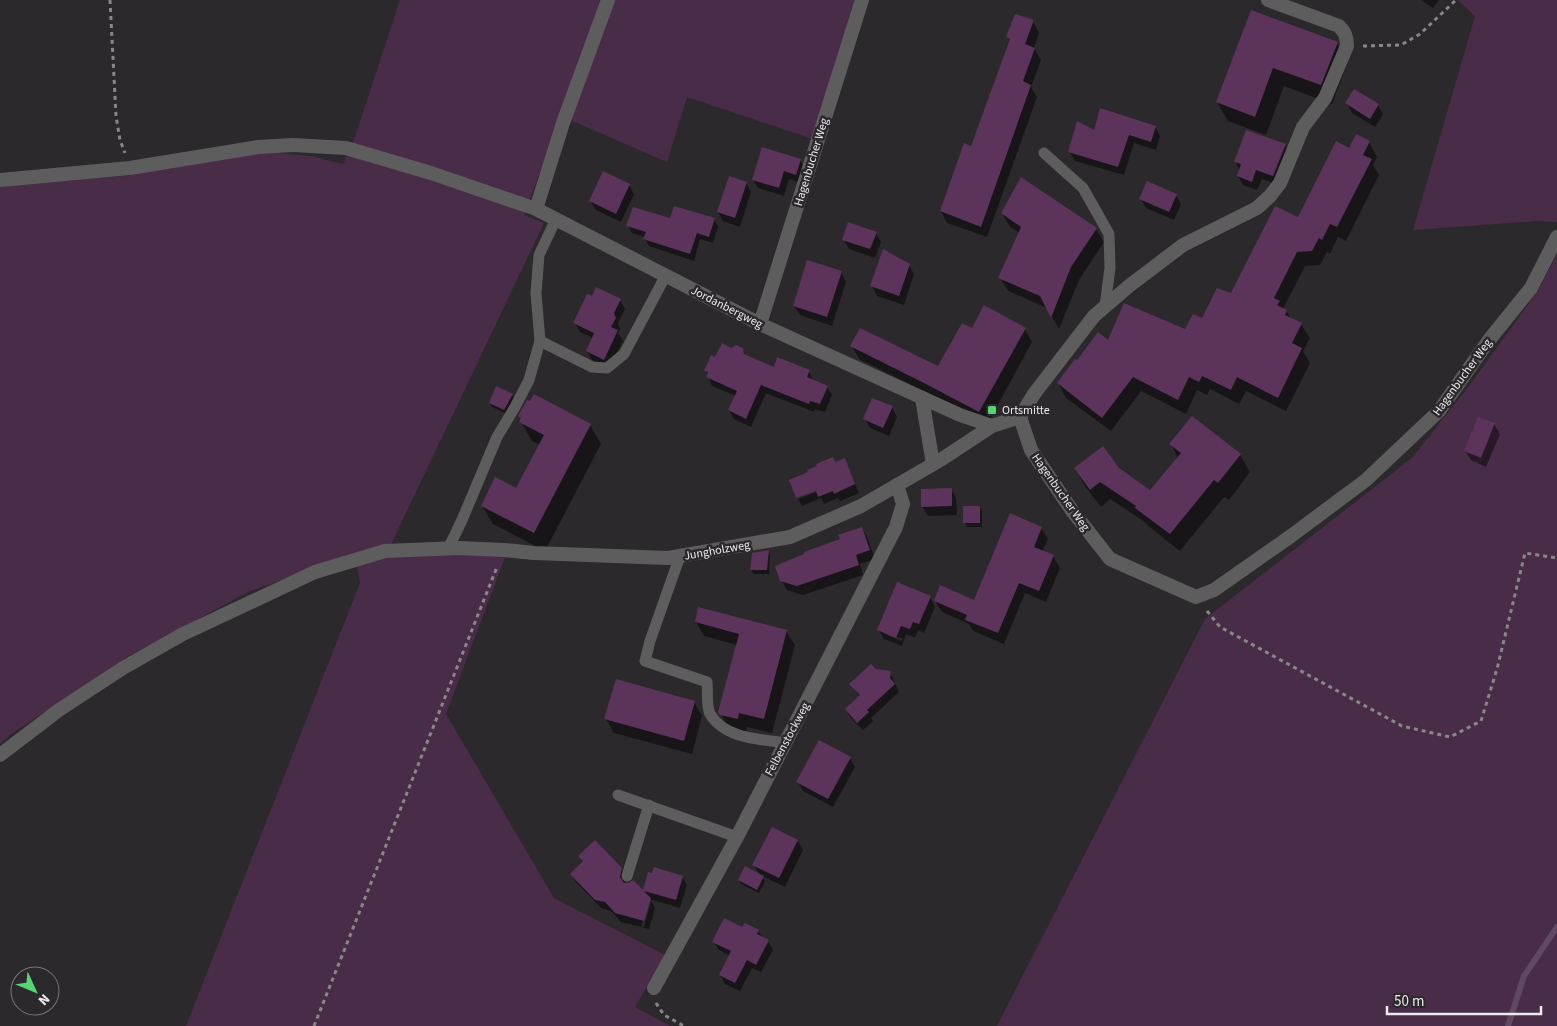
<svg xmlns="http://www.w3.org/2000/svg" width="1557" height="1026" font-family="'Source Sans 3',sans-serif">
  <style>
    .green { fill: #492d48 }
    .shadow { fill: #0007; fill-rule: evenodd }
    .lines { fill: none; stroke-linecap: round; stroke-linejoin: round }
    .stream { stroke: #614861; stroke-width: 6 }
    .building { fill: #5c335b }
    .path { stroke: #898789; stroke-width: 3; stroke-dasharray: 4 4; stroke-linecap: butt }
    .service { stroke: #5e5d5e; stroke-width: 11 }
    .minor { stroke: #5e5d5e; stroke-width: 14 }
    .poi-dot { fill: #54d672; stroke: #2c292c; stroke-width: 2 }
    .labels { text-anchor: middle; stroke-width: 5; stroke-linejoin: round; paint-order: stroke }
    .street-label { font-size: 12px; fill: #eceaec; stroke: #2c292c }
    .poi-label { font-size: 12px; fill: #eceaec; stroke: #2c292c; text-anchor: start }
  </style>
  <rect width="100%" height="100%" fill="#2c292c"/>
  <!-- green -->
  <g class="green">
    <polygon points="400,0 861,0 816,140 687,97 667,162 561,116 524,215 544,223 385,557 507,552 446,714 554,898 665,955 635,1007 670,1026 186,1026 360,583 355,554 248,592 127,657 11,734 0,744 0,184 126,176 214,159 264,152 311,156 343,164 352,146"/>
    <polygon points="1458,0 1557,0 1557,222 1536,221 1413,230 1475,16"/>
    <polygon points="1557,254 1557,1026 997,1026 1205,619 1412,458 1469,386 1538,291"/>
  </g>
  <!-- shadow -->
  <g class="shadow">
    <polygon points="1421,0 1439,0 1433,8"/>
    <polygon points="1252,11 1337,43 1348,62 1332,104 1284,86 1266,135 1228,121 1217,102"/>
    <polygon points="1033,21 1039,33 1034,48 1041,60 1031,87 1037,97 987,237 947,223 941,211 971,147 1010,42 1008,37"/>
    <polygon points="1347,103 1378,105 1383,114 1375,127 1352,113"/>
    <polygon points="1155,127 1160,136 1156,150 1134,143 1124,175 1075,161 1069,151 1094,132"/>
    <polygon points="1369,142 1377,157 1373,165 1379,175 1346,241 1338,237 1330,254 1327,252 1320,265 1305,266 1283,309 1287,311 1291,319 1301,324 1310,338 1303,351 1310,363 1286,411 1246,391 1239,404 1210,389 1207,395 1197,390 1186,414 1141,391 1111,431 1066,398 1058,383 1077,362 1109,342 1185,331 1202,320 1231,295 1298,219 1350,149"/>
    <polygon points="1285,145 1291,154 1279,185 1262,179 1257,190 1243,185 1238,176 1240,170 1235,162"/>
    <polygon points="800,160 805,169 801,183 789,179 784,196 758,188 753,180"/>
    <polygon points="746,183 751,192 740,227 723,221 718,212"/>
    <polygon points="629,185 634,194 621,222 596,210 590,201"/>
    <polygon points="1176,195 1181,204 1174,220 1146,208 1141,199"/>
    <polygon points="1002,213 1096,229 1104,242 1079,280 1059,329 1047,308 1008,291 1000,278 1020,233 1010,227"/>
    <polygon points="714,219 718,227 713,243 700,239 694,261 649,246 645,239 645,237 632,233 628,226 671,220"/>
    <polygon points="876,233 881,242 875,258 849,249 844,240"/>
    <polygon points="909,265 914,274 904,305 877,296 872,286"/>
    <polygon points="841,272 846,282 832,326 800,315 794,306"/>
    <polygon points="620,300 625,309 618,323 620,329 618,333 623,341 609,368 592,360 587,351 593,338 580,332 575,323"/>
    <polygon points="1025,329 1032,342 987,425 932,395 859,359 852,346 939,368"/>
    <polygon points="731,349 742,349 746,356 774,368 809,371 813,381 827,387 832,395 825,412 815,409 814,412 766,393 751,427 734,419 729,410 736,396 712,386 706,371 716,358"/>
    <polygon points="512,395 515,399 507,414 492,407 490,403"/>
    <polygon points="534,396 590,425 601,444 545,551 493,524 482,506 516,490 540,445 532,441 521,422 522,420 520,416"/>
    <polygon points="892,407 897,417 889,436 870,428 865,419"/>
    <polygon points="1494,424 1500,434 1486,467 1471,460 1465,451"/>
    <polygon points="1171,444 1240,455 1250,472 1229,500 1224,497 1180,551 1147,525 1145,522 1110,499 1101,507 1085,486 1075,469 1118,469 1150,491 1178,458"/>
    <polygon points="845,460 859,493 840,501 838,498 824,504 821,498 802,506 798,499 822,490 810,473"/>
    <polygon points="951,489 956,498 957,515 928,516 922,506"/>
    <polygon points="980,507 982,511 982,527 967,527 965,522"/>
    <polygon points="862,528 867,537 875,559 860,564 863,575 803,595 787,590 782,581"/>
    <polygon points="1041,528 1048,539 1042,552 1053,556 1060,568 1046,602 1025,593 1004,644 973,631 969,624 942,612 935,601 975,601"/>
    <polygon points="768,551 770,555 769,574 754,574 751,570"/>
    <path d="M930,597L935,607L924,633L918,630L915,638L906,634L902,646L884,639L879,630ZM885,632L903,639L902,641L885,634Z"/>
    <polygon points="696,622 786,631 795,645 772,733 747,727 746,733 728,727 720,712 737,645 704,636"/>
    <polygon points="890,672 899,692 871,718 873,721 863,730 851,718 846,710 860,697 851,684"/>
    <polygon points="694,702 702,716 692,754 614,733 606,719"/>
    <polygon points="850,758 855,767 833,807 803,791 798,782"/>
    <polygon points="772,828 798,841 803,850 785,887 762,876 765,881 759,893 741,884 739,880 760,875 754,865"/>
    <polygon points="580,856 621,869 626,878 624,884 644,893 649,874 682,877 687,885 680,908 649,899 641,927 644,927 651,901 655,908 649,929 621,922 611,911 601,908 576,882 572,874 583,862"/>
    <polygon points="743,929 758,931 763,938 768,941 773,950 761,972 752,968 740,991 725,984 720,975 730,956 719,950 714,942"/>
  </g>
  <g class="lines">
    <!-- stream -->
    <polyline class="stream" points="1508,1026 1524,976 1557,927"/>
  </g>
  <!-- building -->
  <g class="building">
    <polygon points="1251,10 1338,42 1321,85 1273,68 1255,117 1216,102"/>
    <polygon points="1015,14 1034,20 1025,44 1035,48 1023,81 1031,85 981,227 940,211 964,143 971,146 1010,39 1006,37"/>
    <polygon points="1354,89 1379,104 1370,119 1345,103"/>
    <polygon points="1100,108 1156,126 1151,142 1129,135 1118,167 1068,152 1077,121 1094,130"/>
    <polygon points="1246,130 1286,144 1273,176 1256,170 1252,182 1237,176 1241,164 1234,162"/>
    <polygon points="1356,134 1370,141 1363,155 1372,159 1337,227 1330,224 1322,240 1319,238 1312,251 1297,252 1274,298 1280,301 1277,305 1287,310 1285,315 1302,323 1292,343 1302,348 1278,398 1237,377 1231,390 1202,376 1199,382 1189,377 1178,400 1133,377 1102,418 1057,383 1075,359 1077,360 1098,332 1108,340 1124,303 1185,329 1193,314 1202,318 1217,288 1231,293 1275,206 1298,217 1336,141 1349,148"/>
    <polygon points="762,147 801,159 796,175 784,171 779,188 752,180"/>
    <polygon points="603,171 630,184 616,214 589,201"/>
    <polygon points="729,176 747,182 735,218 717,212"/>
    <polygon points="1021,177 1097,228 1071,267 1051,318 1040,296 998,278 1021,227 1001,213"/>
    <polygon points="1147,181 1177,194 1169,212 1139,199"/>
    <polygon points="674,206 715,218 709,237 697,233 690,254 643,239 646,232 626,226 633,207 670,218"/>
    <polygon points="848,222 877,232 870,249 842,240"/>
    <polygon points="883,249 910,264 899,296 870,286"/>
    <polygon points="807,260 842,271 827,317 793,306"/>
    <polygon points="596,287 621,299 614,313 616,318 611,327 618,330 604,360 586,351 594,333 573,323 587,294 592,296"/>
    <polygon points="984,305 1026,328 979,412 924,383 850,346 860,328 938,366 962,323 972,328"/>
    <polygon points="722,343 731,348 736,345 743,348 744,354 774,367 777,357 810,370 807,377 828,386 820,404 810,401 809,404 761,385 746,419 728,410 737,391 706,377 708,372 704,371 711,355 715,357"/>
    <polygon points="496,386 513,394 504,410 489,403"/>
    <polygon points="534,394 591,424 534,533 481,506 495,477 516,488 544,435 519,422 521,418 518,416 527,400 530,401"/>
    <polygon points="872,398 893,406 883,428 863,419"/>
    <polygon points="1192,416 1241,454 1218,483 1214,480 1170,534 1135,508 1136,506 1100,482 1090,490 1074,468 1103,446 1119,468 1150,490 1181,453 1169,444"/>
    <polygon points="1478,417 1495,423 1481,458 1464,451"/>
    <polygon points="833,457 835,462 845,458 855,484 834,494 833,491 818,497 816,491 796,498 789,480 808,472 807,470 817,466 816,464"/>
    <polygon points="952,488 952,506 921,507 921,489"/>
    <rect x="963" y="506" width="17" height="17"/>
    <polygon points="1010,513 1042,527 1034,547 1054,555 1039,591 1019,583 998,633 965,620 967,615 934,601 940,585 974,600"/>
    <polygon points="862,527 870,550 856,555 859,565 797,586 780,581 775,566 804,554 804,552 840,539 838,535"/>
    <polygon points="769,550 767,570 750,570 752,553"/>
    <polygon points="897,582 931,596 919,624 913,622 910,629 901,626 896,638 877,630"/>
    <polygon points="698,607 787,630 764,719 739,713 738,719 720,715 718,712 739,634 695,622"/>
    <polygon points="871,664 876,669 891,671 890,678 895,684 867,710 869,712 857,723 845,709 860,695 849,684"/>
    <polygon points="616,679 695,701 684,741 604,719"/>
    <polygon points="819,740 851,757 828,799 796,782"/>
    <polygon points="772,827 798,840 779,878 752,865"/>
    <polygon points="595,840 622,868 620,877 624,883 629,883 633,880 643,890 648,872 652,873 654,867 683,876 676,900 644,891 651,898 644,921 615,913 605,902 595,900 570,874 583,861 578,856"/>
    <polygon points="745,866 764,876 757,890 738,880"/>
    <polygon points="724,918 742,927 745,923 759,930 757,934 769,940 756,965 747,960 735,983 719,975 731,951 712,942"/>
  </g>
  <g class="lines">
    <!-- path -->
    <g class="path">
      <polyline points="110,0 116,116 120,140 125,153"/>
      <polyline points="1363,46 1401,45 1420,34 1456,0"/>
      <polyline points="1207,611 1220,627 1402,726 1450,737 1481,721 1497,669 1525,553 1557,558"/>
      <polyline points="656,1003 664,1015 684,1026"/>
      <polyline points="314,1026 497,567"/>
    </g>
    <!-- service -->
    <g class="service">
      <polyline points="1044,153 1083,188 1109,234 1110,268 1105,306"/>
      <polyline points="540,341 592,367 607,368 624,354 666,275"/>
      <polyline points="448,549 462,520 497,437 515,407 529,380 540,341 536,293 539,255 556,219"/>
      <path d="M680,556L650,641L645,661L707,682C708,691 706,706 710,714C725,739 760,739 786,743"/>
      <polyline points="618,795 737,837"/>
      <polyline points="627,876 649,805"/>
    </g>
    <!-- minor -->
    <g class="minor">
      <polyline points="0,180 130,168 258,147 293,145 346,148 431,173 536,209 760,324 960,415 992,426"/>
      <polyline points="536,209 563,123 608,0"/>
      <polyline points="760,324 862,0"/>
      <polyline points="922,398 933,464"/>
      <polyline points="1020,417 1031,450 1073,512 1110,559 1196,597 1214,590 1291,536 1366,480 1439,411 1489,340 1531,288 1557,237"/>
      <path d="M1020,417L1034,394L1094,316L1129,286L1183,245L1257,208L1270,196L1280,183L1303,127L1325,98L1347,46C1347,37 1345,32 1339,26L1268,0"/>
      <polyline points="0,755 59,710 123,668 183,634 315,572 385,551 459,548 504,550 534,553 668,558 790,537 861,506 942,459 992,426 1020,417"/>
      <polyline points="654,988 737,837 896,527 903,504 897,485"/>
    </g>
  </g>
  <!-- markers -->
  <rect class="poi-dot" x="987" y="405" width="10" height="10" rx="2.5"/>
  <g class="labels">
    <!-- street labels -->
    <g class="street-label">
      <text transform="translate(811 162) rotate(-73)" y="4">Hagenbucher Weg</text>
      <text transform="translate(727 307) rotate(27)" y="4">Jordanbergweg</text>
      <text transform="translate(1462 377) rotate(-54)" y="4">Hagenbucher Weg</text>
      <text transform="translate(1061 492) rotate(55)" y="4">Hagenbucher Weg</text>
      <text transform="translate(717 550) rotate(-10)" y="4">Jungholzweg</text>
      <text transform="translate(787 739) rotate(-62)" y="4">Felbenstockweg</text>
    </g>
    <!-- poi labels -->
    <g class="poi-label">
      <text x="1002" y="414">Ortsmitte</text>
    </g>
  </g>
  <!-- north arrow -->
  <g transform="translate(35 991) rotate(134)"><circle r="24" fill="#2c292c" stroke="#797679"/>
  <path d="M0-4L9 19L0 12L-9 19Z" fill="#54d672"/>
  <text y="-8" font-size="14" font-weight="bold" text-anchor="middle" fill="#eceaec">N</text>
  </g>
  <!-- scale -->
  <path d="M1387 1006v8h154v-8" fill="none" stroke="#eceaec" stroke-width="2.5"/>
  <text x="1394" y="1006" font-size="15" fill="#eceaec" stroke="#2c292c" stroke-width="4" paint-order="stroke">50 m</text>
</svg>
